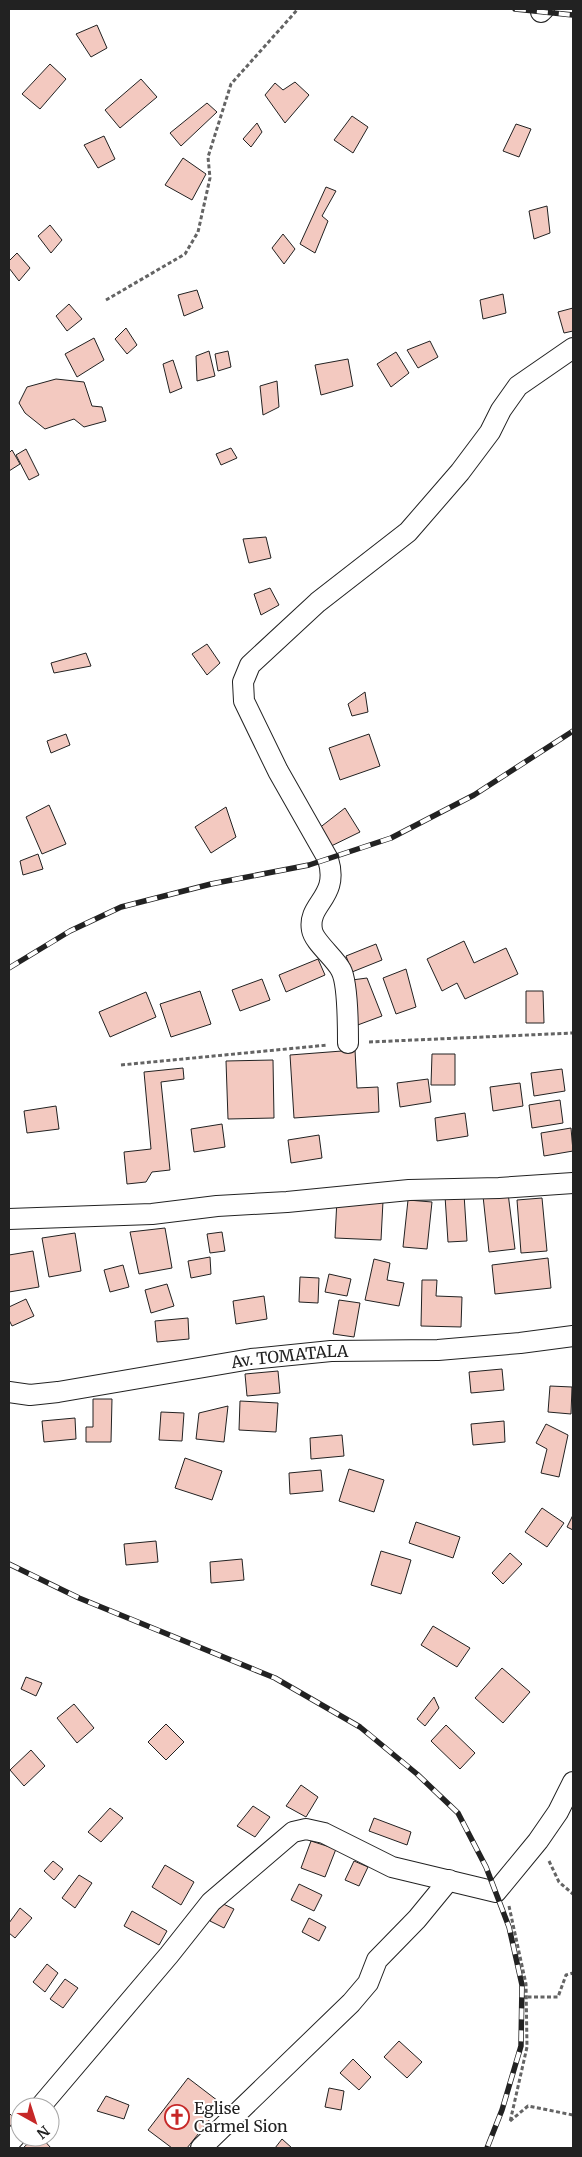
<svg xmlns="http://www.w3.org/2000/svg" width="582" height="2157" font-family="Merriweather,serif">
  <style>
    .building { fill: #f3c9c0; stroke: #222 }
    .lines { fill: none; stroke-linecap: round; stroke-linejoin: round }
    .street-casing { stroke: #222; stroke-width: 22 }
    .path { stroke: #646464; stroke-width: 3; stroke-dasharray: 4 2.5; stroke-linecap: butt }
    .street { stroke: #fff; stroke-width: 20 }
    .rail-casing { stroke: #222; stroke-width: 5.5 }
    .rail { stroke: #fff; stroke-width: 4; stroke-dasharray: 11; stroke-linecap: butt }
    .labels { text-anchor: middle; stroke-width: 4; stroke-linejoin: round; paint-order: stroke }
    .street-label { font-size: 16px; fill: #222; stroke: #fff }
    .poi-label { font-size: 16px; fill: #222; stroke: #fff; text-anchor: start }
  </style>
  <rect width="100%" height="100%" fill="#fff"/>
  <!-- building -->
  <g class="building">
    <polygon points="97,25 107,48 91,57 76,34"/>
    <polygon points="50,64 66,79 40,109 22,94"/>
    <polygon points="141,79 157,97 120,128 105,110"/>
    <polygon points="295,82 309,95 285,123 265,95 275,83 283,90"/>
    <polygon points="207,103 217,112 181,146 170,133"/>
    <polygon points="352,116 368,127 353,153 334,140"/>
    <polygon points="257,123 262,132 251,147 243,139"/>
    <polygon points="516,124 531,129 519,157 503,151"/>
    <polygon points="104,136 115,159 98,168 84,145"/>
    <polygon points="183,158 206,174 192,200 165,185"/>
    <polygon points="326,187 336,191 322,216 328,221 315,253 300,244"/>
    <polygon points="547,206 550,233 534,239 529,211"/>
    <polygon points="50,225 62,240 51,253 38,236"/>
    <polygon points="283,234 295,249 284,264 272,248"/>
    <polygon points="17,253 30,268 19,281 9,268 9,261"/>
    <polygon points="197,290 203,308 184,316 178,295"/>
    <polygon points="503,294 506,313 483,319 480,300"/>
    <polygon points="69,304 82,319 67,331 56,316"/>
    <polygon points="573,308 573,331 564,333 558,312"/>
    <polygon points="126,328 137,345 127,354 115,339"/>
    <polygon points="94,338 104,360 77,377 65,354"/>
    <polygon points="430,341 438,357 418,368 407,350"/>
    <polygon points="209,351 215,376 197,381 196,356"/>
    <polygon points="228,351 231,367 218,371 215,354"/>
    <polygon points="396,352 409,373 391,387 377,364"/>
    <polygon points="348,359 353,386 321,395 315,365"/>
    <polygon points="173,360 182,388 170,393 163,364"/>
    <polygon points="56,379 84,382 92,406 102,407 106,421 84,427 74,419 45,429 25,413 19,403 27,387"/>
    <polygon points="277,381 279,407 263,415 260,386"/>
    <polygon points="231,448 237,458 221,465 216,454"/>
    <polygon points="26,449 39,475 29,480 16,455"/>
    <polygon points="12,450 20,464 9,471 9,453"/>
    <polygon points="266,537 271,558 249,563 243,539"/>
    <polygon points="270,588 279,605 261,615 254,594"/>
    <polygon points="207,644 220,663 207,675 192,654"/>
    <polygon points="86,653 91,666 54,673 51,663"/>
    <polygon points="365,692 368,712 352,716 348,704"/>
    <polygon points="66,734 70,745 51,753 47,741"/>
    <polygon points="369,734 380,766 340,780 329,748"/>
    <polygon points="49,805 66,844 42,854 26,817"/>
    <polygon points="226,807 236,837 211,853 195,827"/>
    <polygon points="345,808 360,832 323,850 318,829"/>
    <polygon points="38,854 43,869 23,875 20,861"/>
    <polygon points="464,941 474,963 506,948 518,974 465,999 457,983 442,991 427,959"/>
    <polygon points="376,944 382,960 352,972 346,956"/>
    <polygon points="318,959 325,975 286,992 279,975"/>
    <polygon points="406,969 416,1007 396,1014 383,978"/>
    <polygon points="367,978 382,1016 355,1026 352,980"/>
    <polygon points="262,979 270,1000 240,1011 232,990"/>
    <polygon points="200,991 211,1024 171,1037 160,1004"/>
    <polygon points="526,991 543,991 544,1023 526,1023"/>
    <polygon points="146,992 156,1017 110,1037 99,1012"/>
    <polygon points="355,1050 357,1088 378,1087 379,1112 294,1118 290,1055"/>
    <polygon points="432,1054 455,1054 455,1085 431,1085"/>
    <polygon points="273,1060 274,1118 228,1119 226,1061"/>
    <polygon points="183,1068 184,1079 161,1082 170,1170 152,1172 146,1182 127,1184 124,1152 151,1149 144,1072"/>
    <polygon points="562,1069 565,1091 534,1096 531,1073"/>
    <polygon points="428,1079 431,1102 400,1107 397,1083"/>
    <polygon points="520,1083 523,1106 493,1111 490,1087"/>
    <polygon points="560,1100 563,1123 532,1128 529,1105"/>
    <polygon points="56,1106 59,1129 27,1133 24,1111"/>
    <polygon points="465,1113 468,1136 437,1141 435,1118"/>
    <polygon points="222,1124 225,1147 194,1152 191,1129"/>
    <polygon points="571,1128 573,1151 544,1156 541,1133"/>
    <polygon points="319,1135 322,1158 291,1163 288,1140"/>
    <polygon points="508,1193 515,1249 489,1252 483,1196"/>
    <polygon points="464,1194 467,1241 448,1242 445,1196"/>
    <polygon points="542,1198 547,1251 521,1253 517,1200"/>
    <polygon points="337,1199 383,1201 381,1240 335,1238"/>
    <polygon points="408,1200 432,1202 427,1249 403,1247"/>
    <polygon points="165,1228 172,1268 139,1274 130,1232"/>
    <polygon points="222,1232 225,1251 210,1253 207,1234"/>
    <polygon points="75,1233 81,1271 49,1277 42,1238"/>
    <polygon points="33,1251 39,1287 9,1292 9,1255"/>
    <polygon points="210,1257 211,1274 191,1278 188,1261"/>
    <polygon points="548,1258 551,1288 495,1294 492,1265"/>
    <polygon points="374,1259 390,1263 387,1280 404,1283 399,1306 365,1300"/>
    <polygon points="123,1265 129,1287 110,1292 104,1270"/>
    <polygon points="329,1274 351,1279 347,1296 325,1292"/>
    <polygon points="300,1277 319,1278 318,1303 299,1302"/>
    <polygon points="422,1280 437,1280 436,1296 462,1297 461,1327 421,1326"/>
    <polygon points="167,1284 174,1306 151,1313 145,1290"/>
    <polygon points="264,1296 267,1319 236,1324 233,1301"/>
    <polygon points="26,1299 34,1316 12,1326 9,1320 9,1307"/>
    <polygon points="339,1300 360,1303 354,1337 333,1334"/>
    <polygon points="188,1318 189,1339 157,1342 155,1321"/>
    <polygon points="502,1369 504,1390 471,1393 469,1372"/>
    <polygon points="278,1371 280,1393 247,1396 245,1374"/>
    <polygon points="550,1386 572,1387 571,1414 548,1412"/>
    <polygon points="93,1399 112,1399 111,1442 86,1442 86,1427 93,1427"/>
    <polygon points="240,1401 278,1403 276,1432 239,1430"/>
    <polygon points="228,1406 224,1442 196,1439 199,1413"/>
    <polygon points="161,1412 184,1413 182,1441 159,1440"/>
    <polygon points="75,1418 76,1439 44,1442 42,1421"/>
    <polygon points="504,1421 505,1442 473,1445 471,1424"/>
    <polygon points="546,1424 568,1435 559,1477 541,1473 547,1449 536,1443"/>
    <polygon points="342,1435 344,1456 311,1459 310,1438"/>
    <polygon points="185,1458 222,1471 212,1500 175,1488"/>
    <polygon points="349,1469 384,1480 374,1512 339,1501"/>
    <polygon points="321,1470 323,1491 290,1494 289,1473"/>
    <polygon points="542,1508 564,1523 547,1547 525,1532"/>
    <polygon points="573,1515 573,1530 567,1527"/>
    <polygon points="416,1522 460,1537 453,1558 409,1543"/>
    <polygon points="156,1541 158,1562 126,1565 124,1544"/>
    <polygon points="381,1551 411,1560 401,1594 371,1585"/>
    <polygon points="510,1553 522,1564 503,1584 492,1573"/>
    <polygon points="242,1559 244,1580 211,1583 210,1562"/>
    <polygon points="433,1626 470,1648 457,1667 421,1645"/>
    <polygon points="502,1668 530,1692 503,1723 475,1698"/>
    <polygon points="26,1677 42,1683 36,1696 21,1689"/>
    <polygon points="434,1697 439,1708 425,1726 417,1719"/>
    <polygon points="74,1704 94,1728 77,1743 57,1718"/>
    <polygon points="166,1724 184,1742 166,1760 148,1742"/>
    <polygon points="446,1725 475,1753 460,1769 431,1741"/>
    <polygon points="31,1750 45,1766 24,1786 10,1770"/>
    <polygon points="301,1785 318,1797 306,1817 286,1806"/>
    <polygon points="253,1806 270,1817 255,1837 237,1826"/>
    <polygon points="110,1808 123,1818 101,1842 88,1832"/>
    <polygon points="374,1818 411,1832 407,1845 369,1831"/>
    <polygon points="311,1841 336,1849 325,1877 301,1868"/>
    <polygon points="53,1861 63,1869 54,1880 44,1871"/>
    <polygon points="354,1861 368,1867 359,1886 345,1880"/>
    <polygon points="165,1865 194,1882 181,1905 152,1887"/>
    <polygon points="79,1875 92,1883 75,1908 62,1898"/>
    <polygon points="299,1884 322,1895 314,1911 291,1900"/>
    <polygon points="219,1902 234,1909 224,1928 210,1921"/>
    <polygon points="20,1908 32,1918 15,1938 9,1933 9,1923"/>
    <polygon points="132,1911 167,1931 159,1945 124,1926"/>
    <polygon points="309,1918 326,1927 319,1941 302,1932"/>
    <polygon points="47,1964 58,1973 45,1992 33,1982"/>
    <polygon points="65,1979 78,1988 63,2008 50,1999"/>
    <polygon points="399,2041 422,2062 407,2078 384,2057"/>
    <polygon points="353,2059 371,2077 359,2090 340,2073"/>
    <polygon points="188,2078 222,2104 187,2148 172,2148 148,2130"/>
    <polygon points="329,2088 344,2091 341,2110 325,2107"/>
    <polygon points="106,2096 129,2105 124,2119 97,2111"/>
    <polygon points="9,2113 20,2124 9,2137"/>
    <polygon points="35,2137 41,2137 51,2148 23,2148"/>
    <polygon points="282,2139 292,2148 275,2148"/>
  </g>
  <g class="lines">
    <defs>
      <g id="street">
        <polyline points="541,12 544,9"/>
        <path d="M348,1043C348,1027 348,983 341,970C335,958 314,942 312,930C307,903 340,898 328,859L278,771L244,701L243,682L250,665L318,602L408,532L460,472L490,432L501,410L518,386L573,348"/>
        <polyline points="9,1219 152,1214 217,1206 287,1202 409,1190 499,1188 573,1183"/>
        <path id="s1" d="M9,1392L30,1395L58,1392L251,1359L331,1351L438,1350L520,1343L573,1336"/>
        <polyline points="40,2107 169,1955 211,1902 293,1832 306,1829 324,1833 392,1867 496,1892 538,1841 558,1812 573,1782"/>
        <polyline points="9,2143 20,2131"/>
        <polyline points="201,2148 351,2003 368,1983 377,1960 417,1919 449,1880"/>
      </g>
    </defs>
    <!-- street casing -->
    <use href="#street" class="street-casing"/>
    <!-- path -->
    <g class="path">
      <polyline points="106,300 185,254 198,232 210,178 208,157 231,84 298,9"/>
      <polyline points="369,1042 573,1033"/>
      <polyline points="121,1065 328,1045"/>
      <polyline points="549,1861 559,1882 573,1894"/>
      <polyline points="509,1906 526,1984 527,2047 510,2122"/>
      <polyline points="521,1997 558,1997 566,1975 573,1973"/>
      <polyline points="510,2121 528,2106 573,2115"/>
    </g>
    <!-- street -->
    <use href="#street" class="street"/>
    <defs>
      <g id="rail">
        <polyline points="515,9 573,15"/>
        <polyline points="9,968 70,931 121,907 211,884 309,865 391,838 474,795 573,731"/>
        <polyline points="9,1564 79,1598 275,1678 360,1727 417,1774 458,1813 486,1867 509,1927 522,1985 521,2046 502,2110 487,2148"/>
      </g>
    </defs>
    <!-- rail casing -->
    <use href="#rail" class="rail-casing"/>
    <!-- rail -->
    <use href="#rail" class="rail"/>
  </g>
  <!-- icons -->
  <defs>
    <symbol id="church-ring" viewBox="-11 -11 22 22"><circle r="9.5" fill="#fff" stroke="#c62828" stroke-width="1.5"/><path d="M-1.2-6h2.4v3.5h3.3v2.4h-3.3V6h-2.4V-.1h-3.3v-2.4h3.3Z" fill="#c62828"/></symbol>
  </defs>
  <g fill-rule="evenodd">
    <use href="#church-ring" x="163" y="2103" width="28" height="28"/>
  </g>
  <g class="labels">
    <!-- street labels -->
    <g class="street-label">
      <text dy="6" stroke="none"><textPath href="#s1" startOffset="284">Av. TOMATALA</textPath></text>
    </g>
    <!-- poi labels -->
    <g class="poi-label">
      <text x="194" y="2114">Eglise<tspan x="194" dy="18">Carmel Sion</tspan></text>
    </g>
  </g>
  <!-- border -->
  <rect width="582" height="2157" fill="none" stroke="#222222" stroke-width="20"/>
  <!-- north arrow -->
  <g transform="translate(35 2122) rotate(141)"><circle r="24" fill="#ffffff" stroke="#a7a7a7"/>
  <path d="M0-4L9 19L0 12L-9 19Z" fill="#c62828"/>
  <text y="-8" font-size="14" font-weight="bold" text-anchor="middle" fill="#222222">N</text>
  </g>
</svg>
